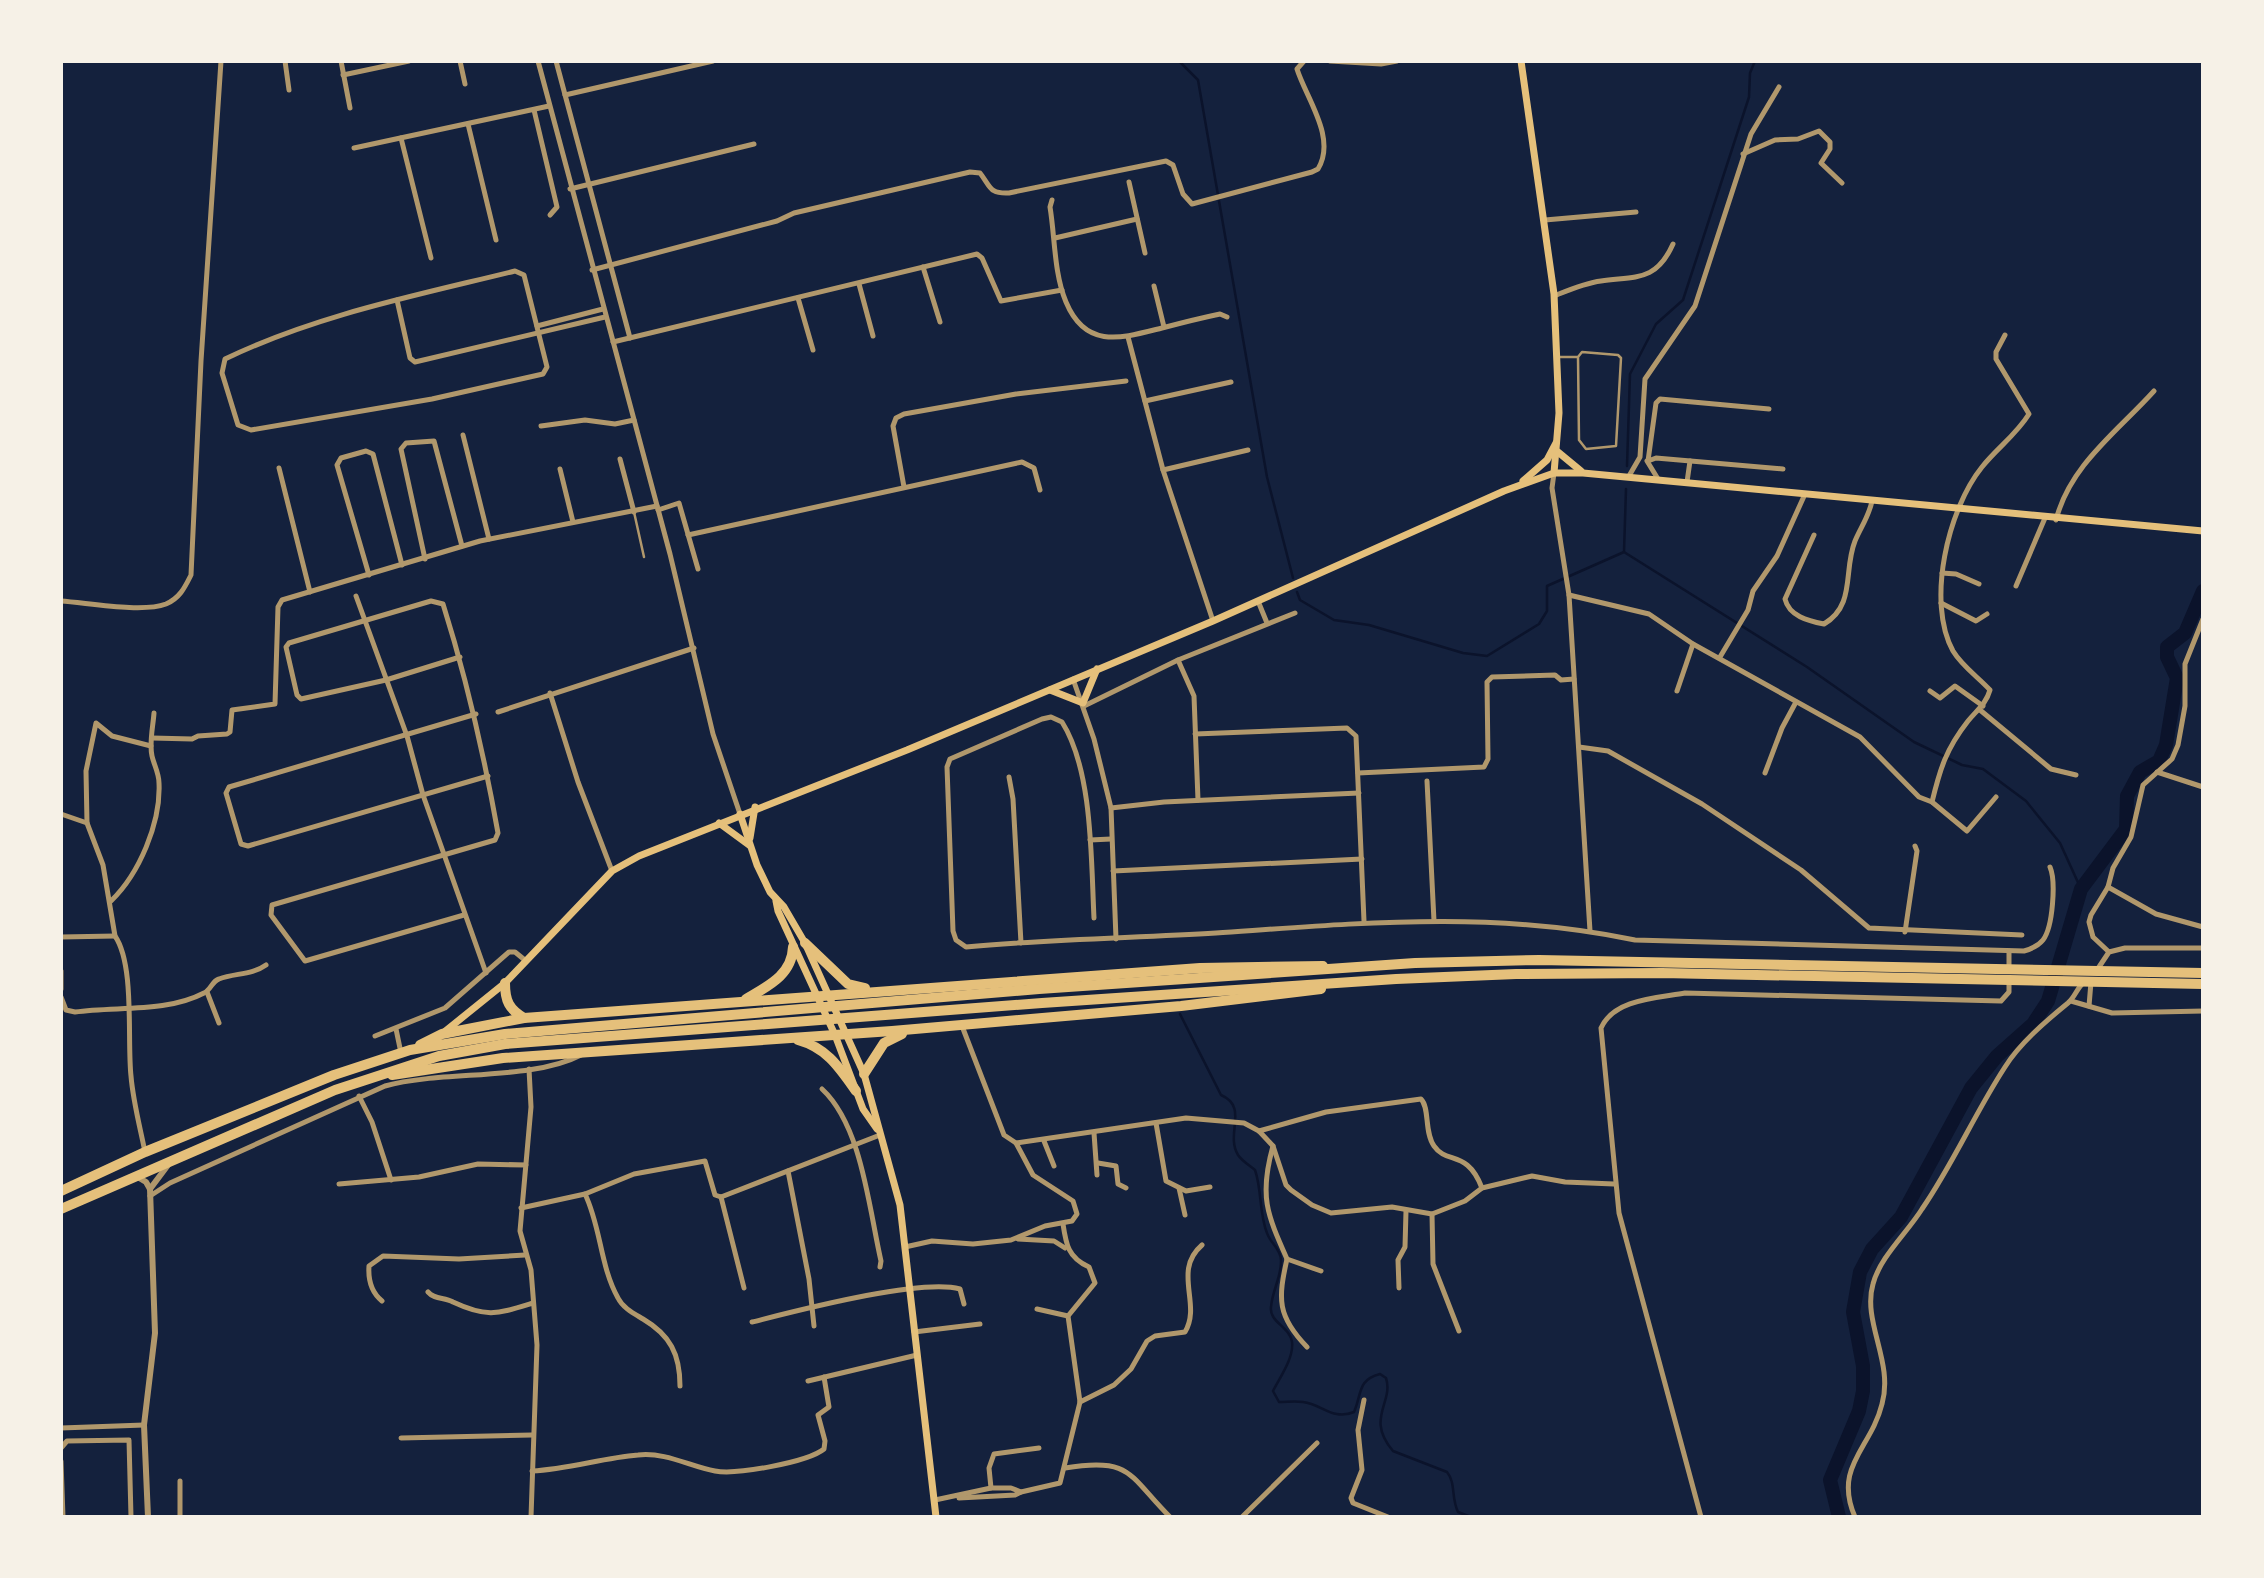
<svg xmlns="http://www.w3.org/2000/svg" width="2264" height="1578" font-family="Raleway,sans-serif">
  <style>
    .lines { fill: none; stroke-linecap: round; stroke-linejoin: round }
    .stream { stroke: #0b132b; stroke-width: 2.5 }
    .river { stroke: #0b132b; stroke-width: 14 }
    .service { stroke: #b1986c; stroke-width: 2.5 }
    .minor { stroke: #b1986c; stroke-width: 5 }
    .tertiary { stroke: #b1986c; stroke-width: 6 }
    .secondary { stroke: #e5c07b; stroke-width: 7 }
    .motorway { stroke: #e5c07b; stroke-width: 10 }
  </style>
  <rect width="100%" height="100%" fill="#14213d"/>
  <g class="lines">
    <!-- stream -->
    <g class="stream">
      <polyline points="1179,61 1198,80 1267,477 1293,578"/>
      <polyline points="1627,466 1630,374 1656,324 1683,300 1749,97 1750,73 1755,61"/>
      <polyline points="1624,552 1626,489"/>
      <polyline points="1297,592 1300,600 1334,620 1369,625 1463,653 1487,656 1539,624 1547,611 1547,586 1624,552 1807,667 1914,742 1962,765 1983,769 2026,801 2060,843 2081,889"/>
      <path d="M1180,1014L1221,1095C1249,1107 1225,1134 1238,1155C1242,1161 1249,1165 1255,1170C1262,1190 1259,1213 1267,1233C1270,1243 1281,1249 1281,1260C1282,1276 1272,1291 1271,1307C1269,1322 1290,1327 1292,1342C1294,1358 1280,1377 1273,1391L1279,1402C1287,1402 1295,1401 1303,1402C1322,1404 1333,1421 1354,1412C1362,1394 1357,1380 1380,1374L1386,1378C1394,1403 1365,1418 1393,1451L1447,1472C1456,1483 1451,1498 1458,1512L1471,1517"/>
    </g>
    <!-- river -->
    <polyline class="river" points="1839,1517 1830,1480 1859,1411 1863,1391 1863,1366 1853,1312 1860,1272 1872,1249 1901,1217 1971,1088 1997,1056 2033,1024 2048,1001 2081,889 2126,829 2127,796 2140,772 2159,761 2166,745 2177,678 2167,657 2167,647 2185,633 2203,591"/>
    <!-- service -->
    <g class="service">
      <polyline points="1557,357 1578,357 1582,352 1618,355 1621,358 1616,446 1586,449 1579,440 1578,357"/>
      <polyline points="634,512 644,557"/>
    </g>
    <!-- minor -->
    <g class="minor">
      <polyline points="285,61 289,90"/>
      <polyline points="341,61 350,108"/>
      <polyline points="460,61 465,84"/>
      <polyline points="538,61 670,554 713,734 740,814"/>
      <polyline points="556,61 630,338"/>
      <polyline points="1330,61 1381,64 1397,61"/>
      <polyline points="343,75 409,61"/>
      <polyline points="565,95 713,61"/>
      <polyline points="534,110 557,207 550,215"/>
      <polyline points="468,124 496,240"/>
      <polyline points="401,138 431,258"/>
      <polyline points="354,148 549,106"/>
      <polyline points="1743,154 1775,140 1798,139 1819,131 1830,142 1830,149 1821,163 1842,183"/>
      <polyline points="1129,182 1145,253"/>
      <polyline points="570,189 754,144"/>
      <path d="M1052,200L1050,207C1055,237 1054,274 1066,302C1086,350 1122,338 1162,328C1181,323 1201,318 1220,314L1227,317"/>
      <polyline points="1545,220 1636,212"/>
      <polyline points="1055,238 1137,219"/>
      <polyline points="923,267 940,322"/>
      <path d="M592,270L777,221L794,213L970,172L980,173C991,187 989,194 1009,193L1166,161L1173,165L1183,194L1192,204L1312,172L1318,169C1337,138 1306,98 1297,69L1304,61"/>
      <path d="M515,271L524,275L547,367L543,374L432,399L251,430L238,425L222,373L225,359C316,315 418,295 515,271Z"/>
      <polyline points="859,284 873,336"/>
      <polyline points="1154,286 1164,327"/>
      <path d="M1554,296C1569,290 1585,283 1601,281C1636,276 1656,282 1673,244"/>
      <polyline points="798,298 813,350"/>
      <polyline points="397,300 410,358 415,362 605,317"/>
      <polyline points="537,326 603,309"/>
      <polyline points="1128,337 1163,470 1213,621"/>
      <polyline points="613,342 977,254 982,258 1001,301 1062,290"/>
      <polyline points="1145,401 1231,382"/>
      <polyline points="1769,409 1660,399 1656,403 1648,461 1656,458 1783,469"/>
      <polyline points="541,426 585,420 615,424 634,420"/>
      <polyline points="463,435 489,539"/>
      <polyline points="620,459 634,512"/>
      <polyline points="1647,461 1658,479"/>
      <polyline points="279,468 310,592"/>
      <polyline points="560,469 573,522"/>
      <polyline points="1163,470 1248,450"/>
      <polyline points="1554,473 1552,488 1569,595 1590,931"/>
      <polyline points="1629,476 1640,457 1645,379 1695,306 1751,134 1779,87"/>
      <polyline points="1687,482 1690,461"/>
      <polyline points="904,487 893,426 896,418 904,414 1016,394 1126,381"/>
      <polyline points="658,510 679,503 698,569"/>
      <path d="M2056,520C2070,465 2118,431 2154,391"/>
      <polyline points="688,535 1022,462 1034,468 1040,490"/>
      <path d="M1814,535L1785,599C1789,616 1808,621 1824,624C1856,605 1843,571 1855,541C1861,527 1869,516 1872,501"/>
      <polyline points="425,559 401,449 406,443 434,441 462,546"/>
      <polyline points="1942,573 1956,574 1979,584"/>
      <polyline points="369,575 337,465 341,458 366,451 373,454 402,565"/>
      <polyline points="2016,586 2045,518"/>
      <polyline points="1569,595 1649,614 1693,644 1860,737 1919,797 1932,802 1967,831 1996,797"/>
      <polyline points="356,596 407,736 423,795 486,973"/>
      <path d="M61,601C89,603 142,613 166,604C180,598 185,587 191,575L201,361L221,61"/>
      <polyline points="1258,601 1267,623"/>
      <polyline points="1941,603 1976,621 1987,614"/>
      <path d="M460,657L386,680L301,699L297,695L286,647L289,643L431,601L443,604C467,680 484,755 498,833L495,840L272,905L271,915L305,961L464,915"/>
      <polyline points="1720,657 1748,610 1753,591 1777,556 1805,494"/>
      <polyline points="1178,660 1194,696 1198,800"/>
      <polyline points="1073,679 1094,739 1111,808 1116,939"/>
      <polyline points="1677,691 1693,644"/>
      <polyline points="1930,691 1940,698 1955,686 1983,706"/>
      <polyline points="550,693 578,782 612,871"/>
      <polyline points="1084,706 1178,660 1295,613"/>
      <polyline points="1980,710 2051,769 2076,775"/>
      <polyline points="498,712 694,648"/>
      <polyline points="476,714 229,787 226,793 241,844 248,846 488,776"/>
      <polyline points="1195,734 1347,728 1356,736 1364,921"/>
      <polyline points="152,738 192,739 198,736 227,734 230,732 232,710 275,704 278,607 282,600 480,541 657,506"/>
      <polyline points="1579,747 1608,751 1702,804 1801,870 1869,928 2022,935"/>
      <polyline points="2157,772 2203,787"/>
      <polyline points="1358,773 1484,767 1488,759 1487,682 1492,677 1555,675 1561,680 1574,679"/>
      <polyline points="1765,773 1782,728 1796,702"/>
      <polyline points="1009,777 1013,799 1021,943"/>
      <polyline points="1427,781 1434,921"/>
      <path d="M1932,802C1940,769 1946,749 1968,721C1977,710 1986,704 1990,690C1978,677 1962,666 1953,651C1926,602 1948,509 1982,467C1997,448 2016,435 2029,414L1996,359V352L2005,335"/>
      <polyline points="1111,808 1164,802 1359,793"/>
      <polyline points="61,814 87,823"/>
      <polyline points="1090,840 1111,839"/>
      <polyline points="1113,871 1362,859"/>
      <polyline points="2108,887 2156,914 2203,927"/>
      <path d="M111,901C139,874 161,823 159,783C159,773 154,765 152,756C149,743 153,727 154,713"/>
      <path d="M1094,918C1091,861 1093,771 1062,722L1051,717L1042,719L950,759L947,767L953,931L956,940L966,947C1049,939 1133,938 1216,933C1361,923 1491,910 1635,940L2024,951C2031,949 2039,945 2043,940C2053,927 2056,881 2050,867"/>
      <polyline points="1905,932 1917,851 1915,846"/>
      <polyline points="61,937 115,936"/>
      <polyline points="2009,951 2009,970"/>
      <polyline points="2109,952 2093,937 2089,922 2091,915 2108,887 2113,868 2131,837 2143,785 2172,759 2178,745 2185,706 2185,664 2203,619"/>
      <polyline points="2097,970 2109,952 2125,948 2203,948"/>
      <polyline points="61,971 61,989"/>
      <polyline points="207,992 219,1023"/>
      <path d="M61,997L66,1010L75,1012C116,1006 166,1013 204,993C211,990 212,981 219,979C235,973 252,975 266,965"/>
      <polyline points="2071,1001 2112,1013 2203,1011"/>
      <polyline points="2089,1006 2091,982"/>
      <polyline points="962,1026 1004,1135 1016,1143 1186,1118 1244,1123 1259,1131 1273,1146 1286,1185 1291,1190 1312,1205 1331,1213 1392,1207 1432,1214 1465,1201 1482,1188 1532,1176 1565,1182 1614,1184"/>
      <polyline points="396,1029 401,1053"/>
      <polyline points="375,1036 445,1008 509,952 515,952 526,961"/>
      <polyline points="529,1069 531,1107 520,1231 531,1270 537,1345 531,1517"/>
      <path d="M822,1089C862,1126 869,1209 881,1261L880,1267"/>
      <polyline points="359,1096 372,1122 391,1180"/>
      <polyline points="1156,1123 1166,1181 1186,1191 1210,1187"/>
      <path d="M1259,1131L1326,1112L1421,1099C1430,1108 1424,1132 1434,1146C1447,1165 1467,1149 1482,1188"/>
      <polyline points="1094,1133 1097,1175"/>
      <polyline points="1044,1141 1054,1166"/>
      <path d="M1273,1146C1259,1196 1267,1214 1287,1259L1321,1271"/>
      <path d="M145,1152C140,1127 133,1101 131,1076C127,1040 135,965 115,936L103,865L87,823L86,771L96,723L112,736L151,746"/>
      <polyline points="1098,1163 1116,1166 1118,1184 1126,1188"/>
      <polyline points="788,1171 809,1279 814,1326"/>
      <polyline points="339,1184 419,1177 478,1164 526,1165"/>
      <polyline points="1179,1188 1185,1215"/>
      <path d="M585,1194C601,1227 600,1266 618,1298C623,1308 633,1313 643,1319C670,1335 680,1354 680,1386"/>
      <path d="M150,1196L170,1183L385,1086C443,1070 531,1081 581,1055"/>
      <polyline points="721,1197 880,1135"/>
      <polyline points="721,1197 744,1288"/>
      <polyline points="521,1208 585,1194 634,1174 705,1161 715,1195 721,1197"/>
      <polyline points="1432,1214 1433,1264 1459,1331"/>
      <polyline points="1018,1239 1054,1241 1065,1248"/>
      <polyline points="905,1247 932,1241 973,1244 1011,1240 1045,1226 1072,1221 1077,1214 1073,1201 1033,1175 1016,1143"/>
      <path d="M1287,1259C1278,1299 1277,1316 1307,1347"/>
      <polyline points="1399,1288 1398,1260 1405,1247 1406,1211"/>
      <path d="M428,1292C435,1300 444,1297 453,1302C487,1318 497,1314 533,1303"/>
      <path d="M382,1301C371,1292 368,1280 369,1266L383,1256L459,1259L525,1255"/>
      <polyline points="1037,1309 1068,1316"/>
      <path d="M752,1322C796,1311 920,1278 960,1289L964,1304"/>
      <polyline points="914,1332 980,1324"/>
      <polyline points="808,1381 917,1355"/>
      <polyline points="1364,1400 1358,1430 1362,1470 1351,1498 1353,1503 1388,1517"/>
      <path d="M1080,1402L1114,1385L1131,1369L1147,1341L1155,1336L1185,1332C1202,1304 1172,1271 1202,1245"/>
      <polyline points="61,1428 144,1425"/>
      <polyline points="401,1438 532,1435"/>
      <polyline points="61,1448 67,1441 129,1440 131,1517"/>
      <polyline points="61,1461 63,1517"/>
      <path d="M1065,1468C1132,1457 1128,1475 1170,1517"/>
      <path d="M532,1471C569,1469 602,1458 638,1455C666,1452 689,1466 715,1471C737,1475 808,1462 824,1449L825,1441L818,1415L829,1407L824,1377"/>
      <polyline points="180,1481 180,1517"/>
      <polyline points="991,1488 989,1468 994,1454 1039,1448"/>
      <polyline points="959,1498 1015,1495 1021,1492"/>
      <path d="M935,1500L991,1488H1011L1021,1492L1060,1483L1080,1402L1068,1316L1095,1283L1089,1267C1068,1258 1066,1244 1063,1224"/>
      <polyline points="1242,1517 1317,1443"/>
      <path d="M1701,1517L1619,1213L1601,1028C1614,999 1657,998 1685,993L2001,1001L2009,992V980"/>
      <path d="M1855,1517C1833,1466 1871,1449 1882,1404C1894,1362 1862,1322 1873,1284C1880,1257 1907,1233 1922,1209C1953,1164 1975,1113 2005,1067C2020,1043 2046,1021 2068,1003C2075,997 2077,988 2084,982"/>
    </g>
    <!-- tertiary -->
    <g class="tertiary">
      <polyline points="136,1176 146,1182 150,1189 155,1333 144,1425 148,1517"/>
      <polyline points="150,1189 168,1165"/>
    </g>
    <!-- secondary -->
    <g class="secondary">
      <polyline points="1521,61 1554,294 1559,413 1554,473"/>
      <polyline points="1558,452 1581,471"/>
      <polyline points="1523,481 1547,460 1556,443"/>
      <polyline points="1050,690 1083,703 1097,669"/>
      <polyline points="740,814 757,865 770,892 784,907 805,943 864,1074 900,1205 936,1517"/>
      <polyline points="719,823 749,845"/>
      <polyline points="750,838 755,807"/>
      <polyline points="776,901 778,911 835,1035 863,1109 877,1129"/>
      <polyline points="443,1033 505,983 612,871 639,856 907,750 1213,621 1504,491 1554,473 1583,473 2203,531"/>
    </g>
    <!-- motorway -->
    <g class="motorway">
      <polyline points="805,943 848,984 865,988"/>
      <path d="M505,983C505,1001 509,1009 524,1018"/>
      <path d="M746,999C768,986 792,975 793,947"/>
      <path d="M798,1040C827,1048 839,1067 856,1091"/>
      <polyline points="420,1045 442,1034 524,1018 1200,968 1323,966"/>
      <polyline points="864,1074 884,1043 902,1034"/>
      <polyline points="392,1075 503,1058 892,1031 1181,1006 1321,989"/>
      <polyline points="61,1191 145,1152 334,1075 410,1050 505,1034 1039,989 1415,963 1539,960 2203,973"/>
      <polyline points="61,1209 335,1090 439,1056 505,1044 1042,1003 1396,979 1516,974 1662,973 2203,984"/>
    </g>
  </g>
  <!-- border -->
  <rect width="2264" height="1578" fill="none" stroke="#f6f1e7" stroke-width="126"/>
</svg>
